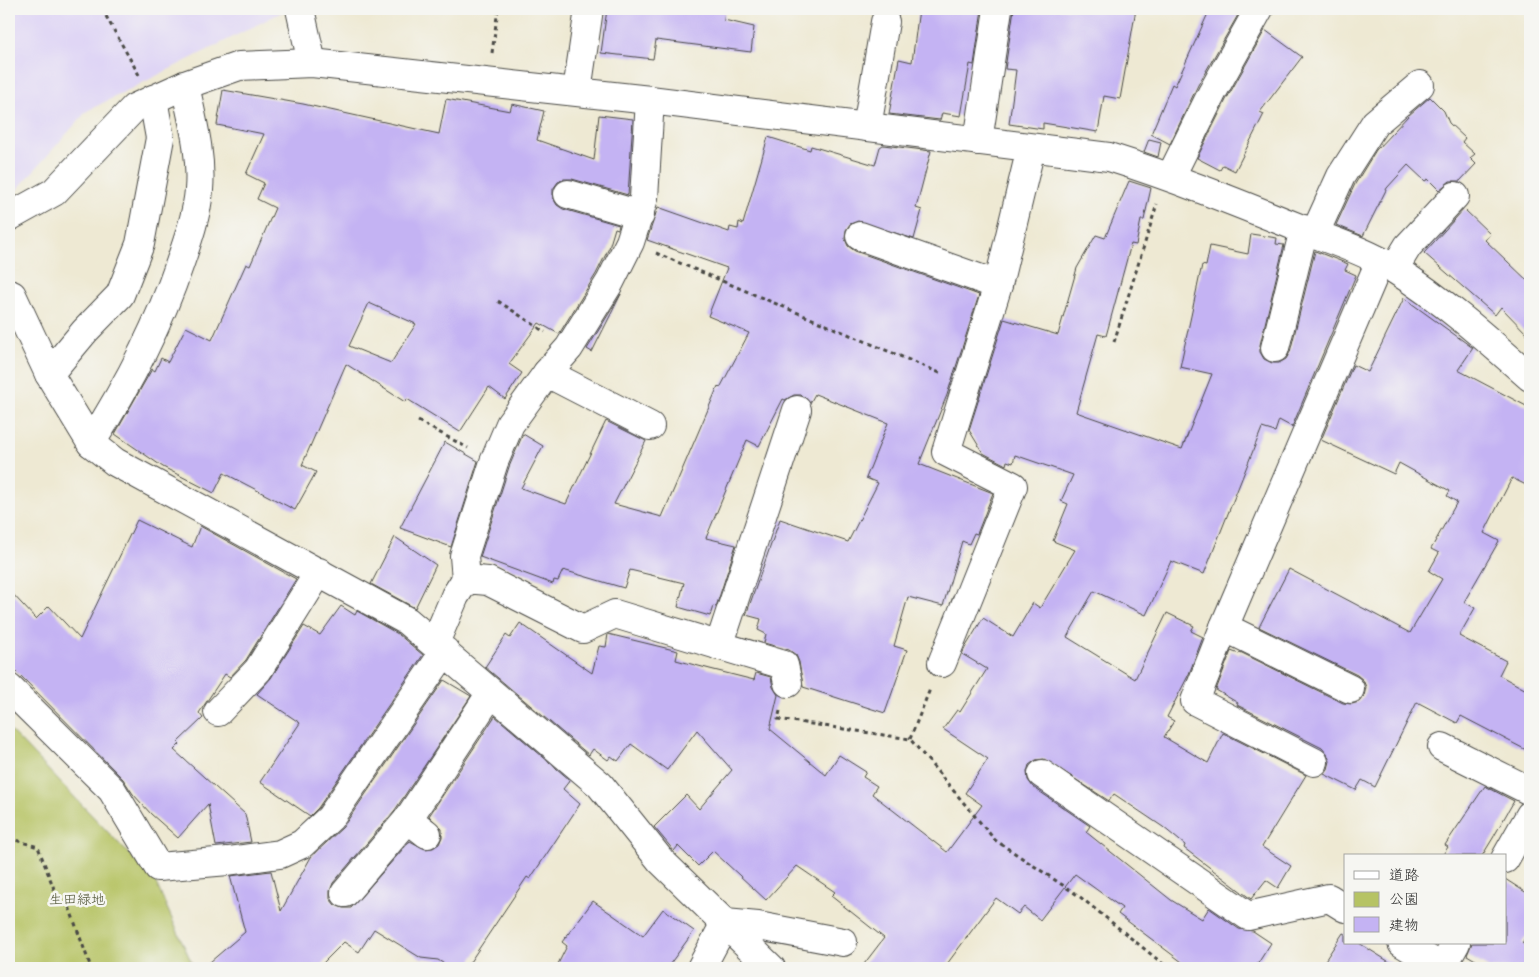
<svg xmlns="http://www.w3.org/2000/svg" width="1539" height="977" font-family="'Shantell Sans','Klee One',sans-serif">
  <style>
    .built { fill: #dfd5f5 }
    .green { fill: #b6c364; stroke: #707748 }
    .building { fill: #c4b3f3; fill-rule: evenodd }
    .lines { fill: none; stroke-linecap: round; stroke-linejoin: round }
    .minor-casing { stroke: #484844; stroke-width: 30 }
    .path { stroke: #484844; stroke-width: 3; stroke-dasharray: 4 4; stroke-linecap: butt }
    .minor { stroke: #fff; stroke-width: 28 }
    .labels { text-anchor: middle; stroke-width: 5; stroke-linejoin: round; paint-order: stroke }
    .park-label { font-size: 14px; fill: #55593c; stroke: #f6f6f2 }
  </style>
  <rect width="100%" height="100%" fill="#f6f6f2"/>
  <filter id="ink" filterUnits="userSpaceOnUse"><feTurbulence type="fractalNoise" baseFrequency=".02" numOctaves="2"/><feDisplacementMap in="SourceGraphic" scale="10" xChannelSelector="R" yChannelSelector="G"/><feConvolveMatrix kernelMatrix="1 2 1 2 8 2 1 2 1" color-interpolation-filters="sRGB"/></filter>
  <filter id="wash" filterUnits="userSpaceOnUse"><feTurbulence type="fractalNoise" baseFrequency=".0096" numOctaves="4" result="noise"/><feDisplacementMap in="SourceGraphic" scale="20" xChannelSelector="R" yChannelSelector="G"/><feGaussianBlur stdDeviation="1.12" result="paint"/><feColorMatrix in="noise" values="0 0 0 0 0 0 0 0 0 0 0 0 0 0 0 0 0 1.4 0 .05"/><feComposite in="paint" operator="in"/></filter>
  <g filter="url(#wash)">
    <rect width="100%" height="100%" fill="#eee9d3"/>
    <!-- built -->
    <polygon class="built" points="9,9 288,9 87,111 14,193 9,195"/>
    <!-- green -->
    <polygon class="green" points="9,729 155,881 194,968 9,968"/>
    <g id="blocks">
      <!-- building -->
      <g class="building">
        <polygon points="607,9 725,9 724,20 754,27 751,52 656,40 653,59 601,53"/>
        <polygon points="919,9 982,9 974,65 970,64 961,116 942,113 940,120 889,114 899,59 912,62"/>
        <polygon points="1014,9 1136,9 1120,99 1104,96 1098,132 1043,123 1043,129 1009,124 1016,70 1005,69"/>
        <polygon points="1210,9 1225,9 1238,15 1198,85 1170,144 1151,134 1172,84 1175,86"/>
        <polygon points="1265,30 1302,57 1260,112 1264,114 1235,171 1223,165 1220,170 1197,158 1226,100"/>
        <path d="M223,90L303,104L439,134L446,99L510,111L512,104L544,111L537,140L594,160L599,115L633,119L628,195L572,179H564L558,182L553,189V198L557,205L563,209L619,225L618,229L615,228L609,248L596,274L559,334L539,323L509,364L522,373L505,399L489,387L460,432L407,399L405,402L346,364L302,465L316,472L295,510L224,473L214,493L163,467L115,434L152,369L155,371L161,358L168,362L186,327L212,340L246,264L250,266L275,208L257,199L264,183L246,174L264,134L217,125ZM369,303L416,324L391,363L349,346Z"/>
        <polygon points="1430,97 1444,111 1449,123 1465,138 1462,142 1475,154 1470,158 1476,164 1460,181 1450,181 1439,190 1428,179 1425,181 1408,165 1387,188 1363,236 1336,225 1355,184 1376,150 1409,115"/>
        <polygon points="768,137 810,150 811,146 875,165 880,147 883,145 931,151 916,208 922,210 914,239 858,221 850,224 846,230 845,239 848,246 855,251 979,295 947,395 919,464 993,493 977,534 974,533 969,544 962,541 943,606 908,597 894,646 907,650 885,713 803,687 799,662 796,655 789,650 764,643 766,634 758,630 761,619 746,615 780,519 848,542 878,483 866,478 888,423 815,394 810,403 801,395 794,395 785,400 783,399 759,446 747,440 706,538 736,545 716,607 713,606 710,616 678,607 684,583 630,570 624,588 563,570 558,581 554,580 553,584 480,557 509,467 523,434 543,446 521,488 566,504 606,421 646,441 614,504 662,517 718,386 720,388 749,333 708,316 727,268 647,240 658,207 729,232 730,227 738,229 739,222 743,224"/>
        <polygon points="1149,139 1161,142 1158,157 1144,152"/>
        <polygon points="1129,181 1151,188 1144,220 1141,220 1136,245 1131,244 1106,336 1098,334 1076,412 1182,449 1212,374 1180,367 1202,265 1206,266 1210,246 1248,254 1251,234 1277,238 1276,244 1284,245 1260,345 1260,352 1264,359 1272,363 1279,363 1286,359 1290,352 1315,251 1348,264 1345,270 1356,275 1292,427 1279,420 1275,432 1262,428 1204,574 1171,561 1146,615 1094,591 1067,637 1135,679 1167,613 1194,626 1191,631 1203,637 1189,674 1167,717 1174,721 1164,737 1208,763 1223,733 1306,775 1262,847 1291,866 1278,888 1266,880 1251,899 1184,848 1185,845 1163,827 1114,794 1109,801 1044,759 1036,760 1029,765 1027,772 1028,780 1033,787 1090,826 1086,832 1171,900 1202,919 1209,908 1239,929 1253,931 1271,943 1255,968 1190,968 1118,914 1122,908 1075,874 1040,920 1024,907 1018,914 996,898 944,968 861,968 884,938 831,896 835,892 797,866 766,900 713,851 698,866 678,846 674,851 654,827 686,795 699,809 732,770 697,730 667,770 631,744 618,761 611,756 608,760 593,749 589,755 485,667 506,635 510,638 520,623 592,673 599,646 606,647 608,634 678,651 676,660 710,669 754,680 756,673 771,677 773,687 778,695 770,729 826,775 839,755 866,772 863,777 877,786 872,794 947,852 982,805 965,793 988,759 943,729 957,710 960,712 987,669 962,654 965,648 983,618 1013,637 1033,603 1040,608 1075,550 1053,541 1068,504 1061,501 1073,475 1015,455 1013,463 1007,461 1006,465 983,453 969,430 1004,319 1058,335 1077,268 1096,235 1105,238"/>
        <polygon points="1464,209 1490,234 1485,240 1530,283 1530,337 1501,307 1495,315 1424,253"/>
        <polygon points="621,294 592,352 587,349"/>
        <polygon points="1404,298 1473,348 1458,370 1530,408 1530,487 1512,478 1484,533 1499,541 1464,602 1475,608 1459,636 1506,661 1499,675 1530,692 1530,752 1461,716 1457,723 1417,702 1375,787 1362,780 1356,790 1324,774 1328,769 1330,761 1327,754 1322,748 1237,705 1238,703 1216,690 1231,651 1239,654 1240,652 1343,703 1352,704 1359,702 1364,696 1366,687 1363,680 1357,675 1259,627 1289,569 1410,633 1442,579 1429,571 1439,553 1431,549 1457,502 1447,496 1450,491 1399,463 1394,474 1321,440 1353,365 1368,372"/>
        <polygon points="445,442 478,461 451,547 400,528"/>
        <polygon points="137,520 192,547 200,526 296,579 246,660 230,677 225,674 199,713 203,718 178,742 180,744 174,750 245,814 251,842 216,846 208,804 178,838 151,814 133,794 123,779 9,664 9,590 36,619 49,606 80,639"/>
        <polygon points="395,537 436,565 415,608 371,584"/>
        <polygon points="341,606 355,615 357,611 398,634 423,655 318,808 310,816 260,782 300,723 257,694 271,678 304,626 320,635"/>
        <polygon points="444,680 471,696 395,810 333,883 330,891 330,899 335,905 343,908 351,908 410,841 425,849 433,848 439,844 442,837 442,829 429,816 495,716 570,780 563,789 580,804 530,879 527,877 466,968 451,968 438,960 421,958 374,929 359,952 344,942 318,968 203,968 245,932 230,876 271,871 281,911 311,857 343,827"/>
        <polygon points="1485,786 1514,801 1493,838 1482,856 1442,856 1448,847 1445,845"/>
        <polygon points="1505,879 1530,895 1530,930 1522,943 1530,950 1530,968 1489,968 1467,955 1472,943 1505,943"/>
        <polygon points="593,901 643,936 663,909 694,931 667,968 556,968 567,946 562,942"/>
        <polygon points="1343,933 1345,934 1345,943 1359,943 1399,968 1320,968"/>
      </g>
    </g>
  </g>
  <g filter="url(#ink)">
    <use href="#blocks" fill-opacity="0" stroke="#484844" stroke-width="1"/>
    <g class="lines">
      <defs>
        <g id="minor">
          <polyline points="300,9 312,63"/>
          <polyline points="577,91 589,9"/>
          <polyline points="867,127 885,22"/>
          <polyline points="978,141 998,9"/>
          <polyline points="1171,176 1212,93 1259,9"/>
          <polyline points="568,194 640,215"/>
          <path d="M9,217L54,192L134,108L185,85L239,66L312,63L650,100L1109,157C1173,177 1235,202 1297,227C1329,240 1364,250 1394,269C1443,300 1487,339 1530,377"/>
          <polyline points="1315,233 1341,176 1375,123 1420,85"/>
          <polyline points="860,236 998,285"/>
          <polyline points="1394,269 1408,246 1455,196"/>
          <polyline points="9,294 12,295 49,374 91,443 115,462 407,621 600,785 661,861 771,968"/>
          <polyline points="1275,348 1304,229"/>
          <polyline points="547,373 650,426"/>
          <polyline points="49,374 85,331 120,295 140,244 160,138 153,99"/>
          <path d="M91,443C128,385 158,328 180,263C188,240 197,214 199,190C202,154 192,119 185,85"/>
          <polyline points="466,579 464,556 494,462 510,424 547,373 569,348 610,282 630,242 644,198 650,100"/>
          <polyline points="1224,627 1350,689"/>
          <polyline points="435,643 455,596 466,579 488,581 583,629 615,614 784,665 788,683"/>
          <polyline points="719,646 797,410"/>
          <polyline points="942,663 1013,486 946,452 998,285 1031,148"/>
          <polyline points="9,688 112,790 158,867 228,861 280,854 302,844 330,818 445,651"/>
          <polyline points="218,712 258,670 319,572"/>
          <polyline points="1442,747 1530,791"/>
          <polyline points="1314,762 1195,701 1224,627 1380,261"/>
          <polyline points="1042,774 1248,916 1329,898 1345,908"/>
          <polyline points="408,819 427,834"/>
          <polyline points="1505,859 1530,815"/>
          <polyline points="345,893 408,819 491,693"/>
          <polyline points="1402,943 1443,968"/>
          <polyline points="701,968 725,923 758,926 843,942"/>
          <polyline points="1442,968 1456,943"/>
        </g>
      </defs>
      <!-- minor casing -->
      <use href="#minor" class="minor-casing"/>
      <!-- path -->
      <g class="path">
        <polyline points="102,9 139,75"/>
        <polyline points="492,53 498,9"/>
        <polyline points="656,253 940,373"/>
        <polyline points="498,301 545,332"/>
        <polyline points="1114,342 1157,204"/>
        <polyline points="418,421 468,448"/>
        <polyline points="780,711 778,719 910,739 995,840 1079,896 1168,968"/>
        <polyline points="910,739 930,689"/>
        <polyline points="9,838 38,847 59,902 67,901 91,968"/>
      </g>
      <!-- minor -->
      <use href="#minor" class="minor"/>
    </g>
  </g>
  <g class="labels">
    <!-- park labels -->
    <g class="park-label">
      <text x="77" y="904">生田緑地</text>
    </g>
  </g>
  <!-- margin -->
  <rect width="1539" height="977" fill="none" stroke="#f6f6f2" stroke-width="30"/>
  <!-- legend -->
  <rect x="1344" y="854" width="162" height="90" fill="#f6f6f2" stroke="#a5a5a2"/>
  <rect x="1354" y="871" width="25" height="8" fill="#ffffff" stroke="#a5a5a2"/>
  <text x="1389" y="880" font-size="15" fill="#2b2b2b">道路</text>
  <rect x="1354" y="892" width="25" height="15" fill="#b6c364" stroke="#a5a5a2"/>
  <text x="1389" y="904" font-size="15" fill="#2b2b2b">公園</text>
  <rect x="1354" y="917" width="25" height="15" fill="#c4b3f3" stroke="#a5a5a2"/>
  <text x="1389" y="930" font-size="15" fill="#2b2b2b">建物</text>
</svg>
